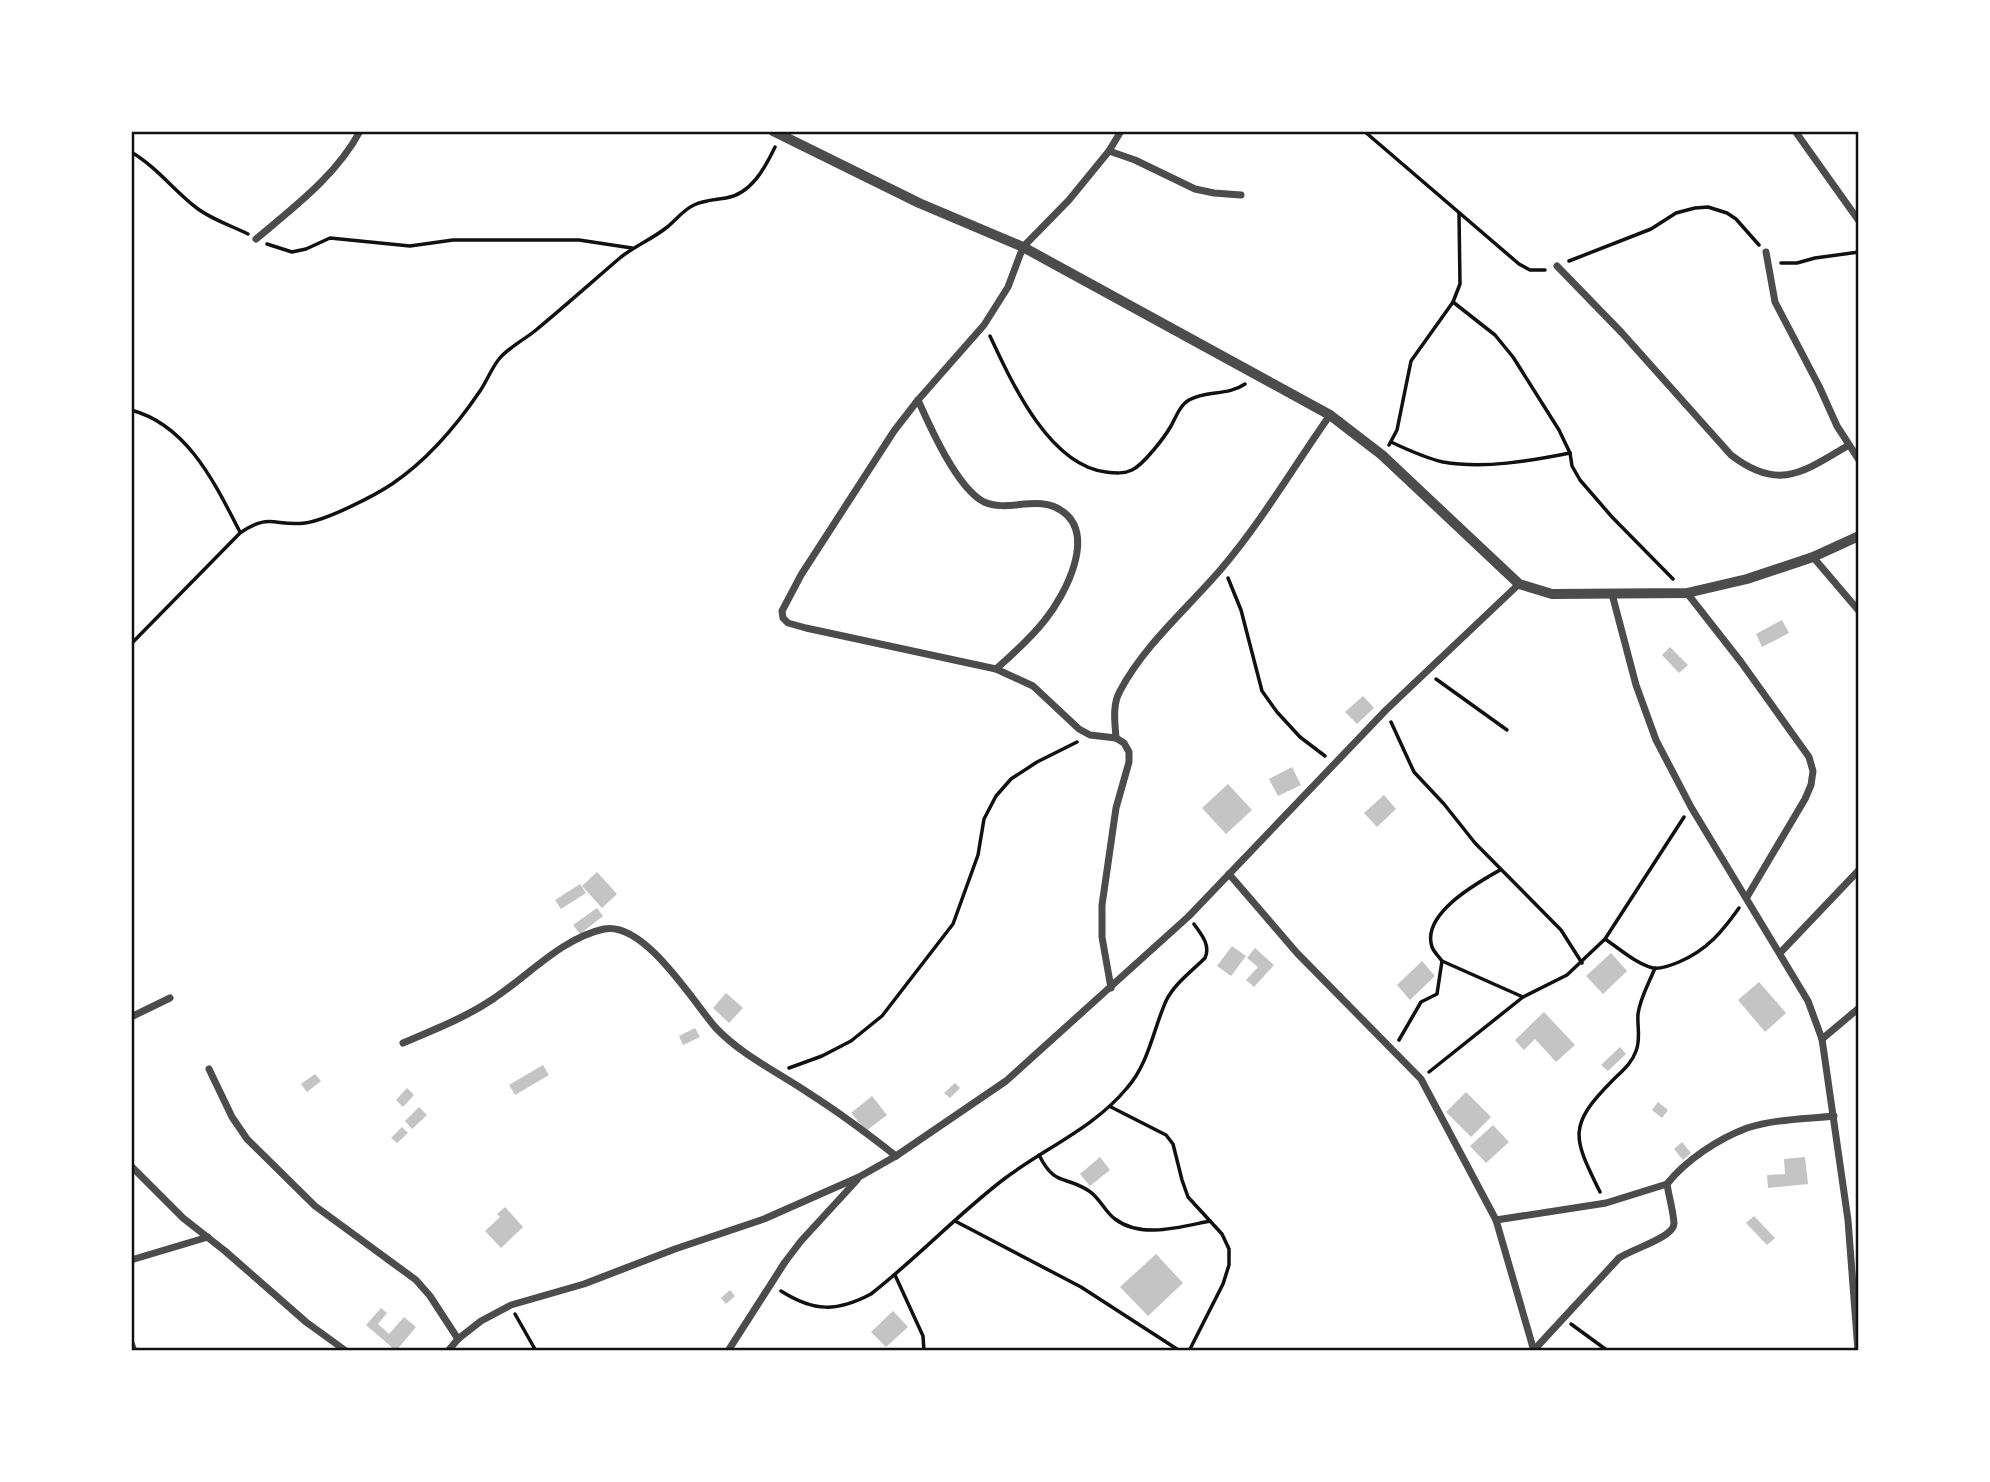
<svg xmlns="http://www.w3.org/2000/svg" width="1990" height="1482" font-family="'Titillium Web',sans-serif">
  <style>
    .building { fill: #c4c4c4 }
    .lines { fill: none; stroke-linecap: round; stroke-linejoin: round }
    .path { stroke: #111; stroke-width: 3.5 }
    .minor { stroke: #4c4c4c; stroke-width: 7 }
    .tertiary { stroke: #4c4c4c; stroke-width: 10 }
    .neatline { fill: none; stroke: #111; stroke-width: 2.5 }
  </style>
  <rect width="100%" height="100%" fill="#fff"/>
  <!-- building -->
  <g class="building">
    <polygon points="1782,620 1789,633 1762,647 1756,634"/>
    <polygon points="1670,647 1688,665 1679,673 1662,655"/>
    <polygon points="1363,696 1374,708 1357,724 1345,712"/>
    <polygon points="1292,767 1301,785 1278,796 1269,779"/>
    <polygon points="1228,784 1252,810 1226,834 1202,808"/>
    <polygon points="1384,795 1396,809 1377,827 1364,813"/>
    <polygon points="597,872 617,894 602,908 582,886"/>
    <polygon points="580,884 586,893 561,909 555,900"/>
    <polygon points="597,908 603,916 580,934 573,925"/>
    <polygon points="1232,946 1246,956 1231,976 1217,966"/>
    <polygon points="1255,948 1274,965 1254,987 1246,980 1258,967 1247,958"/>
    <polygon points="1611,953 1627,971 1603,994 1586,976"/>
    <polygon points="1422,961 1435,976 1410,1000 1397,985"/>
    <polygon points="1759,982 1786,1013 1765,1032 1738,1000"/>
    <polygon points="726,993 743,1008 729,1023 713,1008"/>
    <polygon points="1544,1012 1575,1045 1556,1062 1535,1039 1524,1050 1515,1040"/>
    <polygon points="695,1028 700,1037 683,1045 679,1036"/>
    <polygon points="1620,1047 1626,1054 1608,1071 1601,1065"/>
    <polygon points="543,1065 549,1075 515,1095 509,1085"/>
    <polygon points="315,1074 321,1081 307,1092 301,1084"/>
    <polygon points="955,1083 960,1088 950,1098 944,1093"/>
    <polygon points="407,1088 414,1095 403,1107 396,1100"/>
    <polygon points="1466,1092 1491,1117 1471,1137 1446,1112"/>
    <polygon points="872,1096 887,1115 866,1131 851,1113"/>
    <polygon points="1658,1102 1668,1110 1662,1118 1652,1110"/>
    <polygon points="419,1107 427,1115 412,1129 405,1121"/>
    <polygon points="1493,1125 1509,1142 1486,1163 1470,1146"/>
    <polygon points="402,1127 408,1133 397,1143 391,1138"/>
    <polygon points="1682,1142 1691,1153 1683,1160 1674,1149"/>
    <polygon points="1100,1157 1110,1170 1090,1186 1080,1174"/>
    <polygon points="1805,1157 1808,1184 1768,1188 1767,1175 1785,1174 1784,1159"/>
    <polygon points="505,1207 523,1227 501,1248 485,1231 500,1217 497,1214"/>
    <polygon points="1754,1216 1775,1238 1767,1245 1746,1223"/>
    <polygon points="1156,1254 1183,1283 1148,1316 1120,1287"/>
    <polygon points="730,1290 735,1296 726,1304 721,1298"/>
    <polygon points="381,1308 387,1313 378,1324 389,1334 404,1317 416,1327 396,1351 366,1325"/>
    <polygon points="893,1311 908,1327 886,1347 871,1332"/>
  </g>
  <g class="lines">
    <!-- path -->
    <g class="path">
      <polyline points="1364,131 1519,264 1530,270 1545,270"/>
      <path d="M131,152C157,167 175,192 198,209C213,220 232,226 248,234"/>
      <polyline points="267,244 292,252 306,249 330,238 410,246 453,240 579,240 632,248"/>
      <polyline points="1569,261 1651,229 1676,213 1695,208 1708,207 1727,213 1736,219 1759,245"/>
      <polyline points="1781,263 1797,263 1815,258 1859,252"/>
      <polyline points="1453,302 1495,335 1513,357 1559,430 1570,453 1572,466 1580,480 1612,517 1673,579"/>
      <path d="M990,336C1012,383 1049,465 1106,472C1115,473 1124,474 1132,470C1144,464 1164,438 1171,426C1176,417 1180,405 1189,400C1206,390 1228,396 1245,384"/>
      <path d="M131,410C188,425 215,484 240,532"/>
      <path d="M1391,442C1408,450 1425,458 1443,462C1484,469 1530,461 1570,453"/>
      <polyline points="1389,445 1397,430 1411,361 1453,302 1460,284 1459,213"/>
      <polyline points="1228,578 1241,610 1262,691 1277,712 1300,737 1325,756"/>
      <path d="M131,644L240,533C270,512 275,527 305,523C327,520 374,496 392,484C426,461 457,425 480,391C487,381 491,369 499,359C509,347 524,340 536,330C565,306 593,281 621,257C635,246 652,239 666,228C675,221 683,210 694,205C705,200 715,200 726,198C751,194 765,168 775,147"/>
      <polyline points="1436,679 1507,730"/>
      <polyline points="1391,722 1414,772 1444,804 1475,843 1561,930 1582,963"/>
      <path d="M1605,939C1620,949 1635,963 1653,968C1660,969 1672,965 1679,962C1707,950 1722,932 1739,908"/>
      <polyline points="1442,961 1523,997"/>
      <path d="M1399,1040L1421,1002L1437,994L1442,961C1439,957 1434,952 1432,947C1421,914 1477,883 1500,870"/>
      <polyline points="789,1068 822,1056 851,1041 882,1016 953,924 978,855 984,819 996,796 1011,779 1037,762 1077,742"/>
      <polyline points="1429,1072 1523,997 1567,975 1605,939 1684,817"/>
      <polyline points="1111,1107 1166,1135 1173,1144 1182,1180 1188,1197 1222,1234 1229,1249 1229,1265 1223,1284 1189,1351"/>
      <path d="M1039,1155C1055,1187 1065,1175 1089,1191C1100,1198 1105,1212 1115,1219C1141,1239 1180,1227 1210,1221"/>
      <path d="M1600,1192C1573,1137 1567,1126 1613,1080C1622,1071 1632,1063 1636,1051C1641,1039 1637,1026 1638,1014C1640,998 1649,983 1655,968"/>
      <polyline points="955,1221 1081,1287 1180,1351"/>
      <polyline points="895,1275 923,1336 924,1351"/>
      <path d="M781,1291C814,1312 837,1312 871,1294C917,1258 957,1215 1004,1179C1045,1148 1094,1128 1127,1088C1149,1063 1153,1030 1166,1001C1174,984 1192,971 1205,958C1211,945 1201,934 1194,924"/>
      <polyline points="515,1314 536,1351"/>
      <polyline points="1571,1324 1608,1351"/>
    </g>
    <!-- minor -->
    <g class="minor">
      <polyline points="1795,131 1859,221"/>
      <polyline points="1109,151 1135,160 1195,189 1214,193 1241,195"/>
      <path d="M256,239C293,208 337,175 360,131"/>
      <polyline points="1766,252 1775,302 1819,386 1837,426 1859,460"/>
      <path d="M1557,266L1622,333L1731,455C1779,492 1803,472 1849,445"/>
      <path d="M918,400C930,427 957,488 984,502C1008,513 1039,494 1062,511C1097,535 1065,595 1045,620C1031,638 1013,654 996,669"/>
      <polyline points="1813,557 1859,611"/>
      <polyline points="1687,593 1741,662 1809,757 1813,771 1811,785 1805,799 1747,897"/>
      <polyline points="1612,594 1636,685 1656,740 1691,807 1808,1001 1822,1039 1848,1220 1858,1351"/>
      <path d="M1116,738C1115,723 1112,705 1120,691C1144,645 1188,608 1222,568C1262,521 1294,466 1330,415"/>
      <polyline points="1229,874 1297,953 1421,1079 1496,1220 1534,1351"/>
      <polyline points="1780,953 1859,870"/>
      <polyline points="1111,988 1102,937 1102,905 1116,808 1129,762 1129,752 1124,743 1116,738 1090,735 1079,729 1033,686 996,669 806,628 788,623 783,618 782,611 801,575 894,431 918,400 984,325 1008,287 1023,247 1069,200 1109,151 1121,131"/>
      <polyline points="131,1017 170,998"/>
      <polyline points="1822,1039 1859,1008"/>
      <path d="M403,1043C433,1030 465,1018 493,999C528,976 562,938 604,929C644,921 692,1000 715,1027C741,1055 779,1073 810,1094C840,1113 868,1134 896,1156"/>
      <polyline points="209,1069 232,1117 247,1139 315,1206 416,1280 430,1296 458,1339"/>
      <polyline points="131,1166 183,1218 225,1251 306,1322 346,1351"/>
      <polyline points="1496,1220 1606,1203 1667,1184"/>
      <polyline points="131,1260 208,1237"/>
      <polyline points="131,1343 134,1351"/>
      <path d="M1534,1350L1619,1258C1632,1249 1675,1237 1674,1223C1673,1210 1669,1197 1667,1184C1686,1160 1718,1139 1747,1128C1774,1119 1806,1119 1834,1116"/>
      <polyline points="448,1351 458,1339 481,1321 511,1305 584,1284 675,1249 764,1219 859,1177 896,1156 1006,1081 1189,916 1386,710 1519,584"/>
      <polyline points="728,1351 785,1262 801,1241 857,1180"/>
    </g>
    <!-- tertiary -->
    <polyline class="tertiary" points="773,131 919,203 1023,247 1330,415 1382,455 1519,584 1552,594 1687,593 1747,579 1813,557 1859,536"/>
  </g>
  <!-- border -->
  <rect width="1990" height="1482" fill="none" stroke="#ffffff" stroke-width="266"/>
  <rect x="133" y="133" width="1724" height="1216" class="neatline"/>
</svg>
